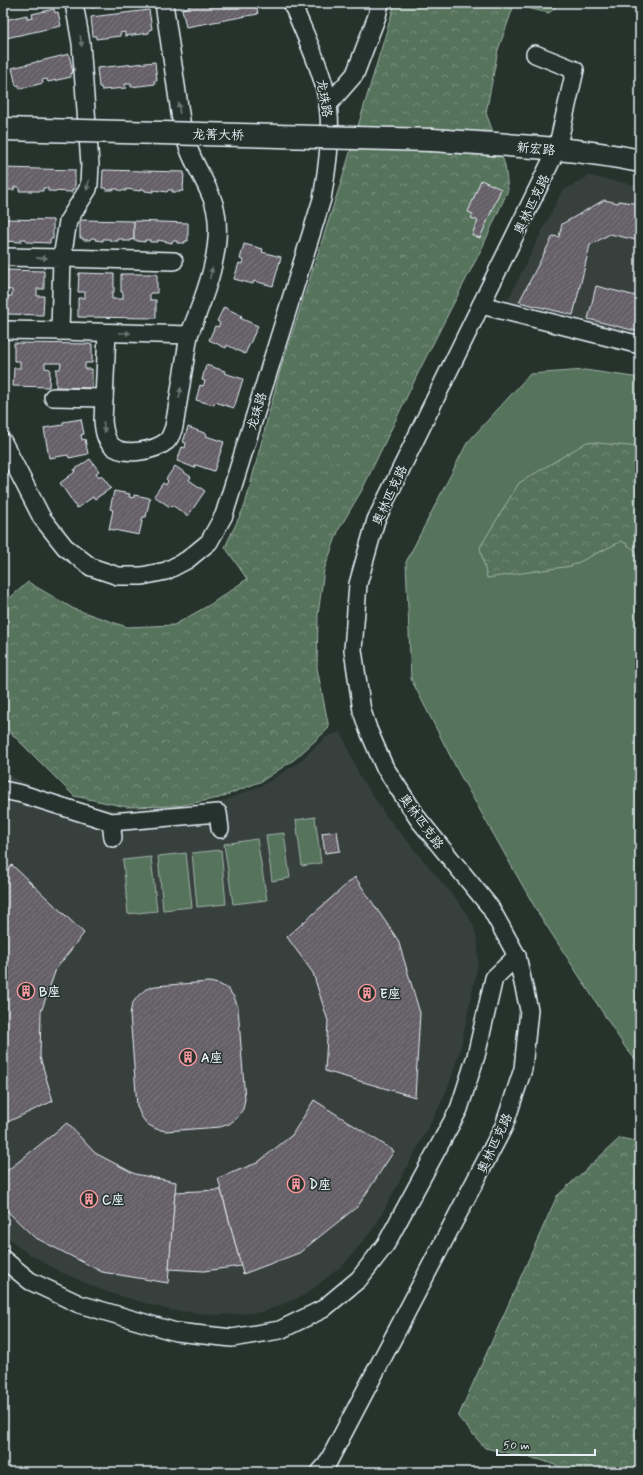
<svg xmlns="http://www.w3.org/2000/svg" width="643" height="1475" font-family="Mynerve,'LXGW WenKai TC',sans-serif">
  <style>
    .built { fill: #39403e }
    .grass { fill: #56735b; stroke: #9fb2aa }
    .forest { fill: url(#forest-crowns); stroke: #9fb2aa }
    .building { fill: url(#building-hatch); stroke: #e8f1f8 }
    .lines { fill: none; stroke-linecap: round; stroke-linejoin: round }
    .minor-casing { stroke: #e8f1f8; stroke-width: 20 }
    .major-casing { stroke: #e8f1f8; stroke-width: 25 }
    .minor { stroke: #26332d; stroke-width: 17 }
    .major { stroke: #26332d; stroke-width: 22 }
    .major-bridge-casing { stroke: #e8f1f8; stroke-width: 25; stroke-linecap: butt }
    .major-bridge { stroke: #26332d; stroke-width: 22 }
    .oneway { fill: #6a7674 }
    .labels { text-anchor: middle; stroke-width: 3; stroke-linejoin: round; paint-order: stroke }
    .street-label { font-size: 13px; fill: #e8f1f8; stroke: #26332d }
    .poi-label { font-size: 13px; font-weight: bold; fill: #e8f1f8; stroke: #26332d; text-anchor: start }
  </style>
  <defs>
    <pattern id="forest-crowns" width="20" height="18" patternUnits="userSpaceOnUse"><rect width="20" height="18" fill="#56735b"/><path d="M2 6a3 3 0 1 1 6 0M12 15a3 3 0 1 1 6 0" fill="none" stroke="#768e7b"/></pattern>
    <pattern id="building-hatch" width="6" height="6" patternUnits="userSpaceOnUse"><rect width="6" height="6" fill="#655e67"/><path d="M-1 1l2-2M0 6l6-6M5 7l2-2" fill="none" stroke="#7b767e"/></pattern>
  </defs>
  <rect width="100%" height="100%" fill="#26332d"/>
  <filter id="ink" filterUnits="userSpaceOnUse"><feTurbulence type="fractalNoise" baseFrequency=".025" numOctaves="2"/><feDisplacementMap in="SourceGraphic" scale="8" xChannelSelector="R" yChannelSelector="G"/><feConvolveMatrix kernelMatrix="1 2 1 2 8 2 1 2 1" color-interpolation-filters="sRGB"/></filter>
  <g filter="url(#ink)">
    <!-- built -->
    <g class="built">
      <polygon points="589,176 640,186 640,356 498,320 562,191"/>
      <polygon points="341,732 359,775 386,816 460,904 473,924 478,943 478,963 460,1050 449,1084 440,1105 376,1225 345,1263 305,1295 263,1312 218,1315 169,1310 104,1291 59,1271 20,1248 3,1232 3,773 41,790 85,805 132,812 179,811 220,802 263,785 298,763 326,737"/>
    </g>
    <!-- grass -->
    <g class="grass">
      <polygon points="585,370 640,378 640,1065 625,1047 537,911 460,775 411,679 406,562 467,443 530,374"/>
      <polygon points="315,817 321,863 302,866 296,820"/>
      <polygon points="284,833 290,878 272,881 266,835"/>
      <polygon points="257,839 267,900 233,904 224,844"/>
      <polygon points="221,850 226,904 197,907 192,853"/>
      <polygon points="186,853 192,907 163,910 158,856"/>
      <polygon points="151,857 157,911 128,914 123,860"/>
    </g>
    <!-- forest -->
    <g class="forest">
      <polygon points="395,3 560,3 549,13 514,5 498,50 486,113 505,165 508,190 483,246 422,365 362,490 339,529 324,570 318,615 317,668 329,728 295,759 262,781 219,798 178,806 127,807 74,796 3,725 3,604 28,582 74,609 127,627 174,625 211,604 247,579 225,547 245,505 280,371 343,176"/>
      <polygon points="587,442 640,447 640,554 622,541 571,566 487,578 480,547 519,483"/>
      <polygon points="620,1138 640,1142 640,1472 574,1472 541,1460 485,1448 458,1417 557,1196"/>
    </g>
    <!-- building -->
    <g class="building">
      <polygon points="91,3 103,3 103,6 92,8"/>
      <polygon points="188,3 256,3 258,14 186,27 182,9 189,7"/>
      <polygon points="54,9 55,13 58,12 61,26 6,38 3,26 3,24 6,24 5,20 27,15 27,19 33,18 32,14"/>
      <polygon points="149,10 152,29 149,30 149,33 125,36 125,32 120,33 120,36 96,39 96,36 93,36 91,17"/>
      <polygon points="69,54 73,73 71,73 71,77 48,82 47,79 42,80 43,83 20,89 19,85 16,86 12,68"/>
      <polygon points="155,62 157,81 154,81 155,84 131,87 131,84 125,84 126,88 102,90 101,87 99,87 97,68"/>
      <polygon points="3,168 75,170 75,189 72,189 72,192 48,191 48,188 43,188 43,191 19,191 19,187 14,187 14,190 3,190"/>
      <polygon points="103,170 184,172 183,191 180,191 180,192 172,192 173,190 168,190 167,192 153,190 153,192 145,191 145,190 143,189 140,190 140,191 126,189 126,191 118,190 118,189 113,189 113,190 106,190 106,188 102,188"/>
      <polygon points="481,180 501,189 480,238 472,235 478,221 471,218 473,214 468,212"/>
      <polygon points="604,200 618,203 619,201 640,204 640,241 610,234 590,245 573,315 519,302 553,236 559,237 562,224"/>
      <polygon points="3,219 53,220 53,239 50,239 50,243 26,242 26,239 21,239 21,242 3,241"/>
      <polygon points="80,220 134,221 134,240 131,239 131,241 123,241 123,239 118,239 118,241 110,241 110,239 103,239 103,241 95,240 96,239 93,238 91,238 90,240 83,240 83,238 80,238"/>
      <polygon points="134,221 188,223 188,241 185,241 185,243 177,243 177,241 172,241 172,243 158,240 158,242 150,242 150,240 145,240 145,242 137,241 137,240 134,240"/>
      <polygon points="244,244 263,249 262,252 281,257 273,286 254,281 253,284 234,279 239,263 242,264 243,260 240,259"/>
      <polygon points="3,270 44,271 44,289 37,289 37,296 44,296 43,315 7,314 7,296 12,296 12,290 3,289"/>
      <polygon points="79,273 114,274 114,292 112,292 112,299 123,299 123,292 121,292 121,274 157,274 157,293 150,293 150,300 156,300 156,318 78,317 78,298 85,298 85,292 78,292"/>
      <polygon points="596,286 640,297 640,332 588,319"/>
      <polygon points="224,307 242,316 240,318 258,326 245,354 227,345 226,348 209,340 215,326 218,327 220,323 217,321"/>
      <polygon points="14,343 92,344 92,363 85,363 85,369 92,369 92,388 56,387 56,369 60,369 61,363 45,363 45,368 50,369 49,387 13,386 14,368 20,368 20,361 14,361"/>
      <polygon points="206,365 225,371 224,373 243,379 234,408 215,402 214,405 196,400 200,385 203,386 205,381 202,380"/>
      <polygon points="81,419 84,434 81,435 82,440 85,439 88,454 69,458 68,455 49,458 44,428 63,425 63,422"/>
      <polygon points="188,427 207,434 206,436 224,442 214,471 196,465 195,468 177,461 182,447 185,448 186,443 183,442"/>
      <polygon points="90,459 99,471 96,473 99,477 101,475 111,488 95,499 93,497 77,508 60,483 75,472 74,470"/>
      <polygon points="175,466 191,477 189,480 205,491 188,516 172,505 170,507 154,496 163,483 166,485 168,481 166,479"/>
      <polygon points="114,491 130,494 129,497 134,498 134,495 150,498 146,517 143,517 139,535 109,529 113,510 110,509"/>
      <polygon points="337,831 340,851 325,853 322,833"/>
      <polygon points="12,865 84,933 56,969 41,1012 40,1057 53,1101 3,1124 3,876"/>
      <polygon points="355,877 398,940 420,1013 415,1097 325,1071 328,1021 313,973 287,937"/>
      <polygon points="209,982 219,984 228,989 234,997 238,1007 245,1099 243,1109 237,1118 229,1124 220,1127 166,1131 156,1129 147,1124 141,1116 137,1106 130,1014 132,1004 138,996 146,989 155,986"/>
      <polygon points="314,1100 394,1151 358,1206 299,1253 243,1274 218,1178 257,1163 292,1135"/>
      <polygon points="67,1123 95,1153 135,1174 176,1182 168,1283 102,1272 34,1237 3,1207 3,1174"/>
      <polygon points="221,1190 241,1266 204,1271 169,1269 175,1192"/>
    </g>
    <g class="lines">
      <defs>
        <g id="minor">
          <polyline points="74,3 81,43 90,164 89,184 88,189 68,221 62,258 174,261"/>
          <polyline points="328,105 355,74 377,16 380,3"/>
          <path d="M3,257L62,258L60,331L189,335C204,298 226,244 214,204C209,188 200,174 193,159C188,149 185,138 182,127L164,3"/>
          <polyline points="481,305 640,345"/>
          <polyline points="4,330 60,331"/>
          <path d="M107,333L103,421C104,430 105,439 111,445C123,457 155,451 167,441C171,437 172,432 174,427L189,335"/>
          <polyline points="53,397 104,398"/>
          <path d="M3,442L42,518L65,547L91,567L118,576H142L166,571L187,560L209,542L224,515L322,199C328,163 334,125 325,89C318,60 303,31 292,3"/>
          <polyline points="3,790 22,794 111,822 218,813 220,829"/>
          <polyline points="111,822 113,838"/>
          <polyline points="3,1259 30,1281 79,1304 176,1332 232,1338 280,1330 323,1309 359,1279 386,1244 459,1109 476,1056 494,978 517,956"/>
          <polyline points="320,1472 327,1464 504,1126 523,1069 529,1010 517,956 490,907 419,820 384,766 368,729 362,711 353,650 358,584 376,520 557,149 575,70 535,54"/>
        </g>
        <path id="major" d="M432,140C501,145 572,147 640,161"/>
      </defs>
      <!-- minor casing -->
      <use href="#minor" class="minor-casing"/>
      <!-- major casing -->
      <use href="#major" class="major-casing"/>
      <!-- minor -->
      <use href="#minor" class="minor"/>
      <!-- major -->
      <use href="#major" class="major"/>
      <defs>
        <polyline id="major-bridge" points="3,129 432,140"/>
      </defs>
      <!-- major-bridge casing -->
      <use href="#major-bridge" class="major-bridge-casing"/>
      <!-- major-bridge -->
      <use href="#major-bridge" class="major-bridge"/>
    </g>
    <!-- one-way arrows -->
    <defs><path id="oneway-solid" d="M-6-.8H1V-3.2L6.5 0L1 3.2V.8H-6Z"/></defs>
    <g class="oneway">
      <use href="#oneway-solid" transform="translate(81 41) rotate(82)"/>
      <use href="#oneway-solid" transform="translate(179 108) rotate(-98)"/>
      <use href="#oneway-solid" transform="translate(88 185) rotate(103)"/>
      <use href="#oneway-solid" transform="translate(42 258) rotate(1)"/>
      <use href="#oneway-solid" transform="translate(211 273) rotate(-77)"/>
      <use href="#oneway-solid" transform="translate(125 333) rotate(2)"/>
      <use href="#oneway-solid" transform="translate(180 393) rotate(-81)"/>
      <use href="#oneway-solid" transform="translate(104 427) rotate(83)"/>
    </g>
  </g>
  <!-- icons -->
  <defs>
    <symbol id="building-ring" viewBox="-11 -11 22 22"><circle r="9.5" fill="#26332d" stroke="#ff9aa2" stroke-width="1.5"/><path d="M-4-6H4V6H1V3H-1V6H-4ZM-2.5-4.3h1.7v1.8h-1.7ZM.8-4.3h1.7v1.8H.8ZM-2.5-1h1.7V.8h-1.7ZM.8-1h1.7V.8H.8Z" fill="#ff9aa2"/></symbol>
  </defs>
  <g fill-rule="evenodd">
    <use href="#building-ring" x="16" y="981" width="20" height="20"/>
    <use href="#building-ring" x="357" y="983" width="20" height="20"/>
    <use href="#building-ring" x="178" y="1047" width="20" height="20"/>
    <use href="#building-ring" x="286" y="1174" width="20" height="20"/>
    <use href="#building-ring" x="79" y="1189" width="20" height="20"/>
  </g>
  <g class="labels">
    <!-- street labels -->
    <g class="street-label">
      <text transform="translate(325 98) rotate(80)" y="5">龙珠路</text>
      <text transform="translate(218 134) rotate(1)" y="5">龙箐大桥</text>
      <text transform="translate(536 148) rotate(5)" y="5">新宏路</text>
      <text transform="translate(531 204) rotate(-64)" y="5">奥林匹克路</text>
      <text transform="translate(256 411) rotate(-73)" y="5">龙珠路</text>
      <text transform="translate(389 495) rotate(-65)" y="5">奥林匹克路</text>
      <text transform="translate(422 821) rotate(54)" y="5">奥林匹克路</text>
      <text transform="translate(494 1143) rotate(-65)" y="5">奥林匹克路</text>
    </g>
    <!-- poi labels -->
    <g class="poi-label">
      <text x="39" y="996">B座</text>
      <text x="380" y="998">E座</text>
      <text x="201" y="1062">A座</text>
      <text x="309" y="1189">D座</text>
      <text x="102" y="1204">C座</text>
    </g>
  </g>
  <!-- margin -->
  <rect width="643" height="1475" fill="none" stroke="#26332d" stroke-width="16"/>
  <rect x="8" y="8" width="627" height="1459" fill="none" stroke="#e8f1f8" stroke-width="1.5" filter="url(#ink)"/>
  <!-- scale -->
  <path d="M497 1449v6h98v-6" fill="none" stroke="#e8f1f8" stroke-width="2"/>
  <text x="503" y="1449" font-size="12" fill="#e8f1f8" stroke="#26332d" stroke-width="3" paint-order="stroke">50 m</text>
</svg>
